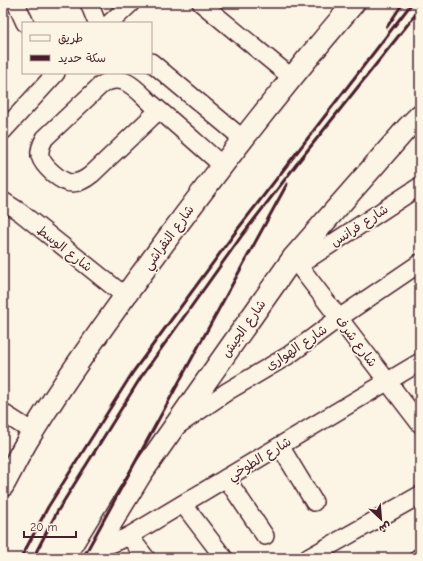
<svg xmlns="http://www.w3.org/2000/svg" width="423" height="561" font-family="'Comic Neue','Playpen Sans Arabic',sans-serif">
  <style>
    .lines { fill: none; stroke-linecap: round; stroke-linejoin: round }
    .minor-casing { stroke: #4a1f2b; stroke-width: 20 }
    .major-casing { stroke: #4a1f2b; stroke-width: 24 }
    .minor { stroke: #fcf5e5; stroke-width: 17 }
    .major { stroke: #fcf5e5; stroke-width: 21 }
    .rail { stroke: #4a1f2b; stroke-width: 3 }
    .labels { text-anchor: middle; stroke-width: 3.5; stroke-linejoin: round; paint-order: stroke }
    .street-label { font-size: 13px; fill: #4a1f2b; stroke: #fcf5e5 }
  </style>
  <rect width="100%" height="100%" fill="#fcf5e5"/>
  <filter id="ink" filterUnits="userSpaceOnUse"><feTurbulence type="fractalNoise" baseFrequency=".025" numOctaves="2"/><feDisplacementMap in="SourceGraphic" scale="8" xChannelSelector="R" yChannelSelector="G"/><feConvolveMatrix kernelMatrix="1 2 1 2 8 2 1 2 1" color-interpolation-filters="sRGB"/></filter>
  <g filter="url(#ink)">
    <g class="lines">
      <defs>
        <g id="minor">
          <polyline points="16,3 25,23"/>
          <polyline points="89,3 97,23"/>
          <polyline points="201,3 291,77"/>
          <polyline points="110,23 131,3"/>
          <polyline points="151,62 243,139"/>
          <path d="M159,110L92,174C86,179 80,183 72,183C61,183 43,166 40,156C39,149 42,143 45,138L100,86C107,81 114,78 123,81C133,84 144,97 152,104C176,124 199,145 222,165"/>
          <polyline points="3,131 56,73"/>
          <polyline points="3,201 20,212 125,296"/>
          <polyline points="293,258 420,424"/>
          <polyline points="299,265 420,186"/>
          <polyline points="3,413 33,432"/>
          <polyline points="180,424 228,391 289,355 339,318 420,263"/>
          <polyline points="280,446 314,502"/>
          <polyline points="226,478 265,536"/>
          <polyline points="183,504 224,558"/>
          <polyline points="129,536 146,558"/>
          <path d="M95,549C107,546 117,542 129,536L420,362"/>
          <polyline points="308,558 420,495"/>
          <polyline points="418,558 420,557"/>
        </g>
        <g id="major">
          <path d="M3,486C13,468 22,448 34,430C71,370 113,312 156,254C219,168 285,84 354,3"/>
          <polyline points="90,558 141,474 293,258 408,127 420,115"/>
        </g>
      </defs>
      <!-- minor casing -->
      <use href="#minor" class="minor-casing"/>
      <!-- major casing -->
      <use href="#major" class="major-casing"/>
      <!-- minor -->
      <use href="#minor" class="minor"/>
      <!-- major -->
      <use href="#major" class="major"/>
      <!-- rail -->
      <g class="rail">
        <polyline points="387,27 403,3"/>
        <polyline points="21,558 48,507 133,372 237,230 412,3"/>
        <polyline points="33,558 57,512 141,377 243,234 299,161 420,9"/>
        <polyline points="83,558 287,184"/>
      </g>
    </g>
  </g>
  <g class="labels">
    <!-- street labels -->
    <g class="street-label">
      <text transform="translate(359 225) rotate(-33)" y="5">شارع فرانس</text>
      <text transform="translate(168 237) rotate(-54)" y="5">شارع النقراشي</text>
      <text transform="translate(65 248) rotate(38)" y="5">شارع الوسط</text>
      <text transform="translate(243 328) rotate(-55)" y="5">شارع الجيش</text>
      <text transform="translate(357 341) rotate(53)" y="5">شارع شرف</text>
      <text transform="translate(296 347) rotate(-34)" y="5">شارع الهوارى</text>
      <text transform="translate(259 458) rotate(-31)" y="5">شارع الطوخي</text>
    </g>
  </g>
  <!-- margin -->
  <rect width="423" height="561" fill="none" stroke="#fcf5e5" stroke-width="16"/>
  <rect x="8" y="8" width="407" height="545" fill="none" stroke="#4a1f2b" stroke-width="1.5" filter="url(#ink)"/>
  <!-- legend -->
  <rect x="22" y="22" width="130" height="52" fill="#fcf5e5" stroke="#b59f9b"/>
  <rect x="30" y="35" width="20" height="6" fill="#fcf5e5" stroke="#b59f9b"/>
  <text x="58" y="42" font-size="12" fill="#4a1f2b">طريق</text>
  <rect x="30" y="55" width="20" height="6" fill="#4a1f2b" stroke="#b59f9b"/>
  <text x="58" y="62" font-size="12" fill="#4a1f2b">سكة حديد</text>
  <!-- north arrow -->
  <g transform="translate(381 519) rotate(154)" stroke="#fcf5e5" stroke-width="3" paint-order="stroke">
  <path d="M0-3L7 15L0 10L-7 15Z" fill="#4a1f2b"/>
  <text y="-6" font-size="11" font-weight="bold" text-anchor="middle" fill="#4a1f2b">ش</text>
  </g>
  <!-- scale -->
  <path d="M24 531v6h52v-6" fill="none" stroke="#4a1f2b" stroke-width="2"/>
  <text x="30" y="531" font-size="12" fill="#4a1f2b" stroke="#fcf5e5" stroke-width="3" paint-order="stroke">20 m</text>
</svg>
